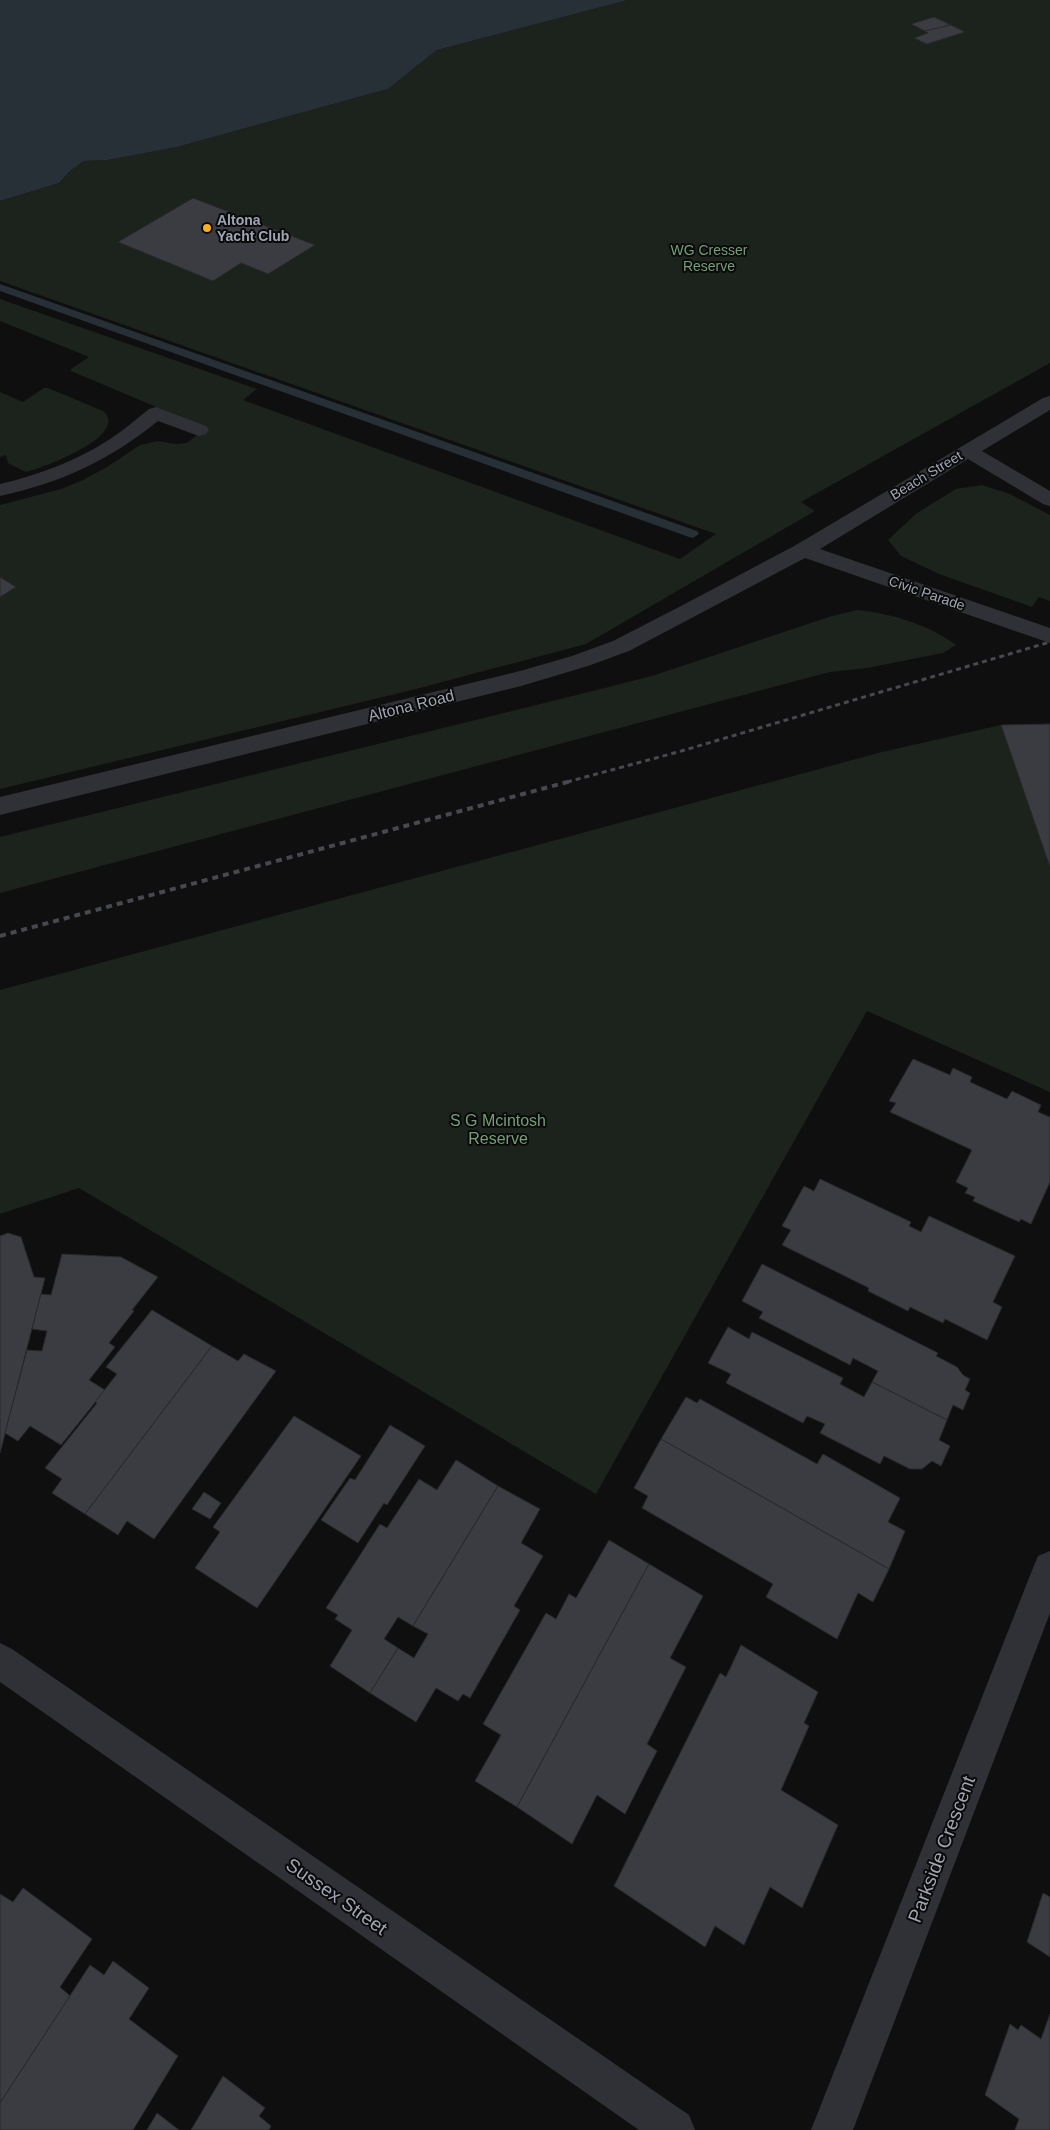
<svg xmlns="http://www.w3.org/2000/svg" width="1050" height="2130" font-family="Arial,sans-serif">
  <style>
    .green { fill: #1b231c }
    .water { fill: #273036 }
    .lines { fill: none; stroke-linecap: round; stroke-linejoin: round }
    .stream { fill: #273036; fill-rule: evenodd }
    .building { fill: #3b3c41; stroke: #29292d }
    .minor { fill: #303136; fill-rule: evenodd }
    .rail-far1 { stroke: #47494f; stroke-width: 3; stroke-dasharray: 5 4; stroke-linecap: butt }
    .rail { stroke: #47494f; stroke-width: 4; stroke-dasharray: 6 5; stroke-linecap: butt }
    .poi-dot { fill: #faaf1d; stroke: #0a0a0b; stroke-width: 2 }
    .labels { text-anchor: middle; stroke-width: 4; stroke-linejoin: round; paint-order: stroke }
    .far-poi-label { font-size: 14px; font-weight: bold; fill: #9fa5b2; stroke: #0a0a0b; text-anchor: start }
    .far-park-label { font-size: 14px; fill: #759f77; stroke: #0a0a0b }
    .far-street-label { font-size: 14px; fill: #9fa5b2; stroke: #0a0a0b }
    .street-label { font-size: 16px; fill: #9fa5b2; stroke: #0a0a0b }
    .park-label { font-size: 16px; fill: #759f77; stroke: #0a0a0b }
    .near-street-label { font-size: 19px; fill: #9fa5b2; stroke: #0a0a0b }
  </style>
  <rect width="100%" height="100%" fill="#0f0f10"/>
  <!-- green -->
  <g class="green">
    <polygon points="628,0 1050,0 1050,363 801,502 815,511 586,644 416,689 0,789 0,597 16,587 0,577 0,505 61,489 81,481 107,467 140,445 158,441 175,444 187,443 206,428 71,371 71,369 89,357 0,321 0,299 257,389 243,400 680,559 716,534 0,281 0,201 59,183 70,171 84,161 108,160 177,147 388,89 437,50"/>
    <path d="M44,388H48L103,411C131,435 43,468 26,472L8,463L6,455L0,457V392L23,402Z"/>
    <polygon points="982,485 1010,494 1050,515 1050,601 1039,597 1032,607 939,574 901,556 888,540 917,513 956,489"/>
    <path d="M857,610C891,613 929,625 956,645L943,653L867,668L830,672L0,893V837L605,688L655,675L832,616Z"/>
    <polygon points="1001,725 1050,867 1050,1092 867,1011 596,1494 79,1188 0,1214 0,990 882,752"/>
  </g>
  <!-- water -->
  <polygon class="water" points="0,0 628,0 437,50 388,89 177,147 108,160 84,161 70,171 59,183 0,201"/>
  <g class="lines">
    <!-- stream -->
    <polygon class="stream" points="0,284 697,531 699,534 693,538 689,537 0,291"/>
  </g>
  <!-- building -->
  <g class="building">
    <polygon points="934,17 951,25 925,31 911,24"/>
    <polygon points="951,25 965,32 927,44 914,38 928,33 925,31"/>
    <polygon points="193,198 315,245 268,274 241,263 213,281 118,242"/>
    <polygon points="0,577 16,587 0,597"/>
    <polygon points="1050,724 1050,867 1001,725"/>
    <polygon points="913,1059 950,1075 953,1068 972,1077 970,1082 1007,1099 1012,1091 1041,1105 1038,1112 1050,1117 1050,1182 1031,1224 1021,1219 1019,1222 973,1201 975,1197 965,1193 968,1188 956,1182 972,1150 890,1112 896,1103 889,1101"/>
    <polygon points="820,1179 911,1222 909,1226 921,1232 929,1216 1015,1256 993,1302 1002,1307 987,1340 945,1319 943,1323 910,1307 908,1311 868,1291 869,1288 782,1245 791,1230 782,1226 804,1186 814,1191"/>
    <polygon points="8,1233 21,1237 34,1277 45,1278 0,1453 0,1236"/>
    <polygon points="62,1254 121,1257 158,1277 132,1310 134,1311 109,1343 115,1347 89,1380 105,1390 61,1445 30,1426 18,1441 5,1433 27,1350 42,1351 47,1331 32,1329 41,1294 51,1295"/>
    <polygon points="762,1264 938,1353 936,1356 957,1367 963,1375 970,1379 965,1390 970,1393 963,1410 953,1405 947,1420 872,1382 878,1371 853,1358 850,1365 759,1318 763,1312 742,1301"/>
    <polygon points="152,1310 212,1346 85,1514 52,1493 62,1479 45,1468 97,1403 95,1402 117,1374 106,1367"/>
    <polygon points="728,1327 749,1339 752,1332 843,1378 840,1384 864,1397 872,1382 947,1420 939,1440 950,1446 941,1466 932,1461 922,1469 910,1469 884,1456 880,1464 820,1433 825,1424 807,1416 803,1423 726,1383 731,1374 708,1363"/>
    <polygon points="212,1346 238,1361 244,1354 276,1371 154,1539 127,1521 118,1535 85,1514"/>
    <polygon points="686,1397 697,1403 700,1399 817,1464 823,1454 900,1498 888,1522 905,1531 889,1569 661,1439"/>
    <polygon points="294,1416 361,1456 257,1608 195,1568 220,1532 213,1527"/>
    <polygon points="390,1425 425,1446 387,1505 384,1503 358,1543 321,1520 350,1478 355,1480"/>
    <polygon points="661,1439 889,1569 873,1602 858,1593 837,1639 766,1597 773,1584 642,1508 648,1496 634,1488"/>
    <polygon points="456,1460 498,1486 413,1626 398,1617 384,1639 398,1648 370,1693 330,1666 352,1630 335,1619 338,1615 326,1608 380,1524 387,1528 419,1479 437,1490"/>
    <polygon points="498,1486 540,1509 521,1543 543,1556 514,1606 520,1610 470,1698 463,1694 458,1701 436,1688 416,1722 370,1693 398,1648 414,1658 428,1634 413,1626"/>
    <polygon points="204,1492 221,1503 210,1519 192,1509"/>
    <polygon points="609,1540 649,1564 517,1807 475,1781 501,1735 483,1724 546,1613 556,1619 569,1594 576,1598"/>
    <polygon points="649,1564 703,1596 670,1658 686,1667 647,1744 657,1751 625,1814 597,1795 572,1844 517,1807"/>
    <polygon points="741,1645 818,1692 804,1723 809,1726 781,1790 838,1825 802,1908 770,1887 744,1945 715,1926 705,1947 614,1886 720,1673 726,1677"/>
    <polygon points="23,1888 92,1939 60,1987 70,1996 0,2103 0,1894 13,1902"/>
    <polygon points="1043,1893 1050,1897 1050,1957 1027,1942"/>
    <polygon points="113,1961 149,1988 129,2019 178,2056 133,2130 0,2130 0,2103 90,1965 104,1975"/>
    <polygon points="1050,2014 1050,2130 1015,2130 1019,2119 985,2095 1010,2024 1018,2030 1021,2025 1041,2039"/>
    <polygon points="223,2076 265,2108 259,2116 271,2126 269,2130 191,2130"/>
    <polygon points="157,2113 179,2130 147,2130"/>
  </g>
  <g class="lines">
    <!-- minor -->
    <g class="minor">
      <polygon points="1050,396 1050,410 982,451 1050,491 1050,506 1043,504 968,459 820,549 1050,628 1050,643 805,558 629,651 588,666 521,686 0,815 0,797 520,671 572,656 613,641 679,607 796,545 1043,398"/>
      <path d="M156,407L206,426L209,430L206,434L199,436L158,421C108,461 63,482 0,496V484C38,475 77,461 110,439C124,430 136,419 149,409Z"/>
      <polygon points="1050,1551 1050,1613 853,2130 811,2130 1033,1568 1038,1556"/>
      <polygon points="0,1643 12,1649 689,2115 695,2130 639,2130 0,1682"/>
    </g>
    <!-- rail-far1 -->
    <polyline class="rail-far1" points="567,782 678,752 1050,642"/>
    <!-- rail -->
    <polyline class="rail" points="0,936 571,781"/>
  </g>
  <!-- markers -->
  <circle class="poi-dot" cx="207" cy="228" r="5"/>
  <g class="labels">
    <!-- far-poi labels -->
    <g class="far-poi-label">
      <text x="217" y="225">Altona<tspan x="217" dy="16">Yacht Club</tspan></text>
    </g>
    <!-- far-park labels -->
    <g class="far-park-label">
      <text x="709" y="255">WG Cresser<tspan x="709" dy="16">Reserve</tspan></text>
    </g>
    <!-- far-street labels -->
    <g class="far-street-label">
      <text transform="translate(926 475) rotate(-31)" y="5">Beach Street</text>
      <text transform="translate(927 593) rotate(19)" y="5">Civic Parade</text>
    </g>
    <!-- street labels -->
    <g class="street-label">
      <text transform="translate(411 705) rotate(-14)" y="6">Altona Road</text>
    </g>
    <!-- park labels -->
    <g class="park-label">
      <text x="498" y="1126">S G Mcintosh<tspan x="498" dy="18">Reserve</tspan></text>
    </g>
    <!-- near-street labels -->
    <g class="near-street-label">
      <text transform="translate(941 1849) rotate(-69)" y="7">Parkside Crescent</text>
      <text transform="translate(337 1896) rotate(35)" y="7">Sussex Street</text>
    </g>
  </g>
</svg>
